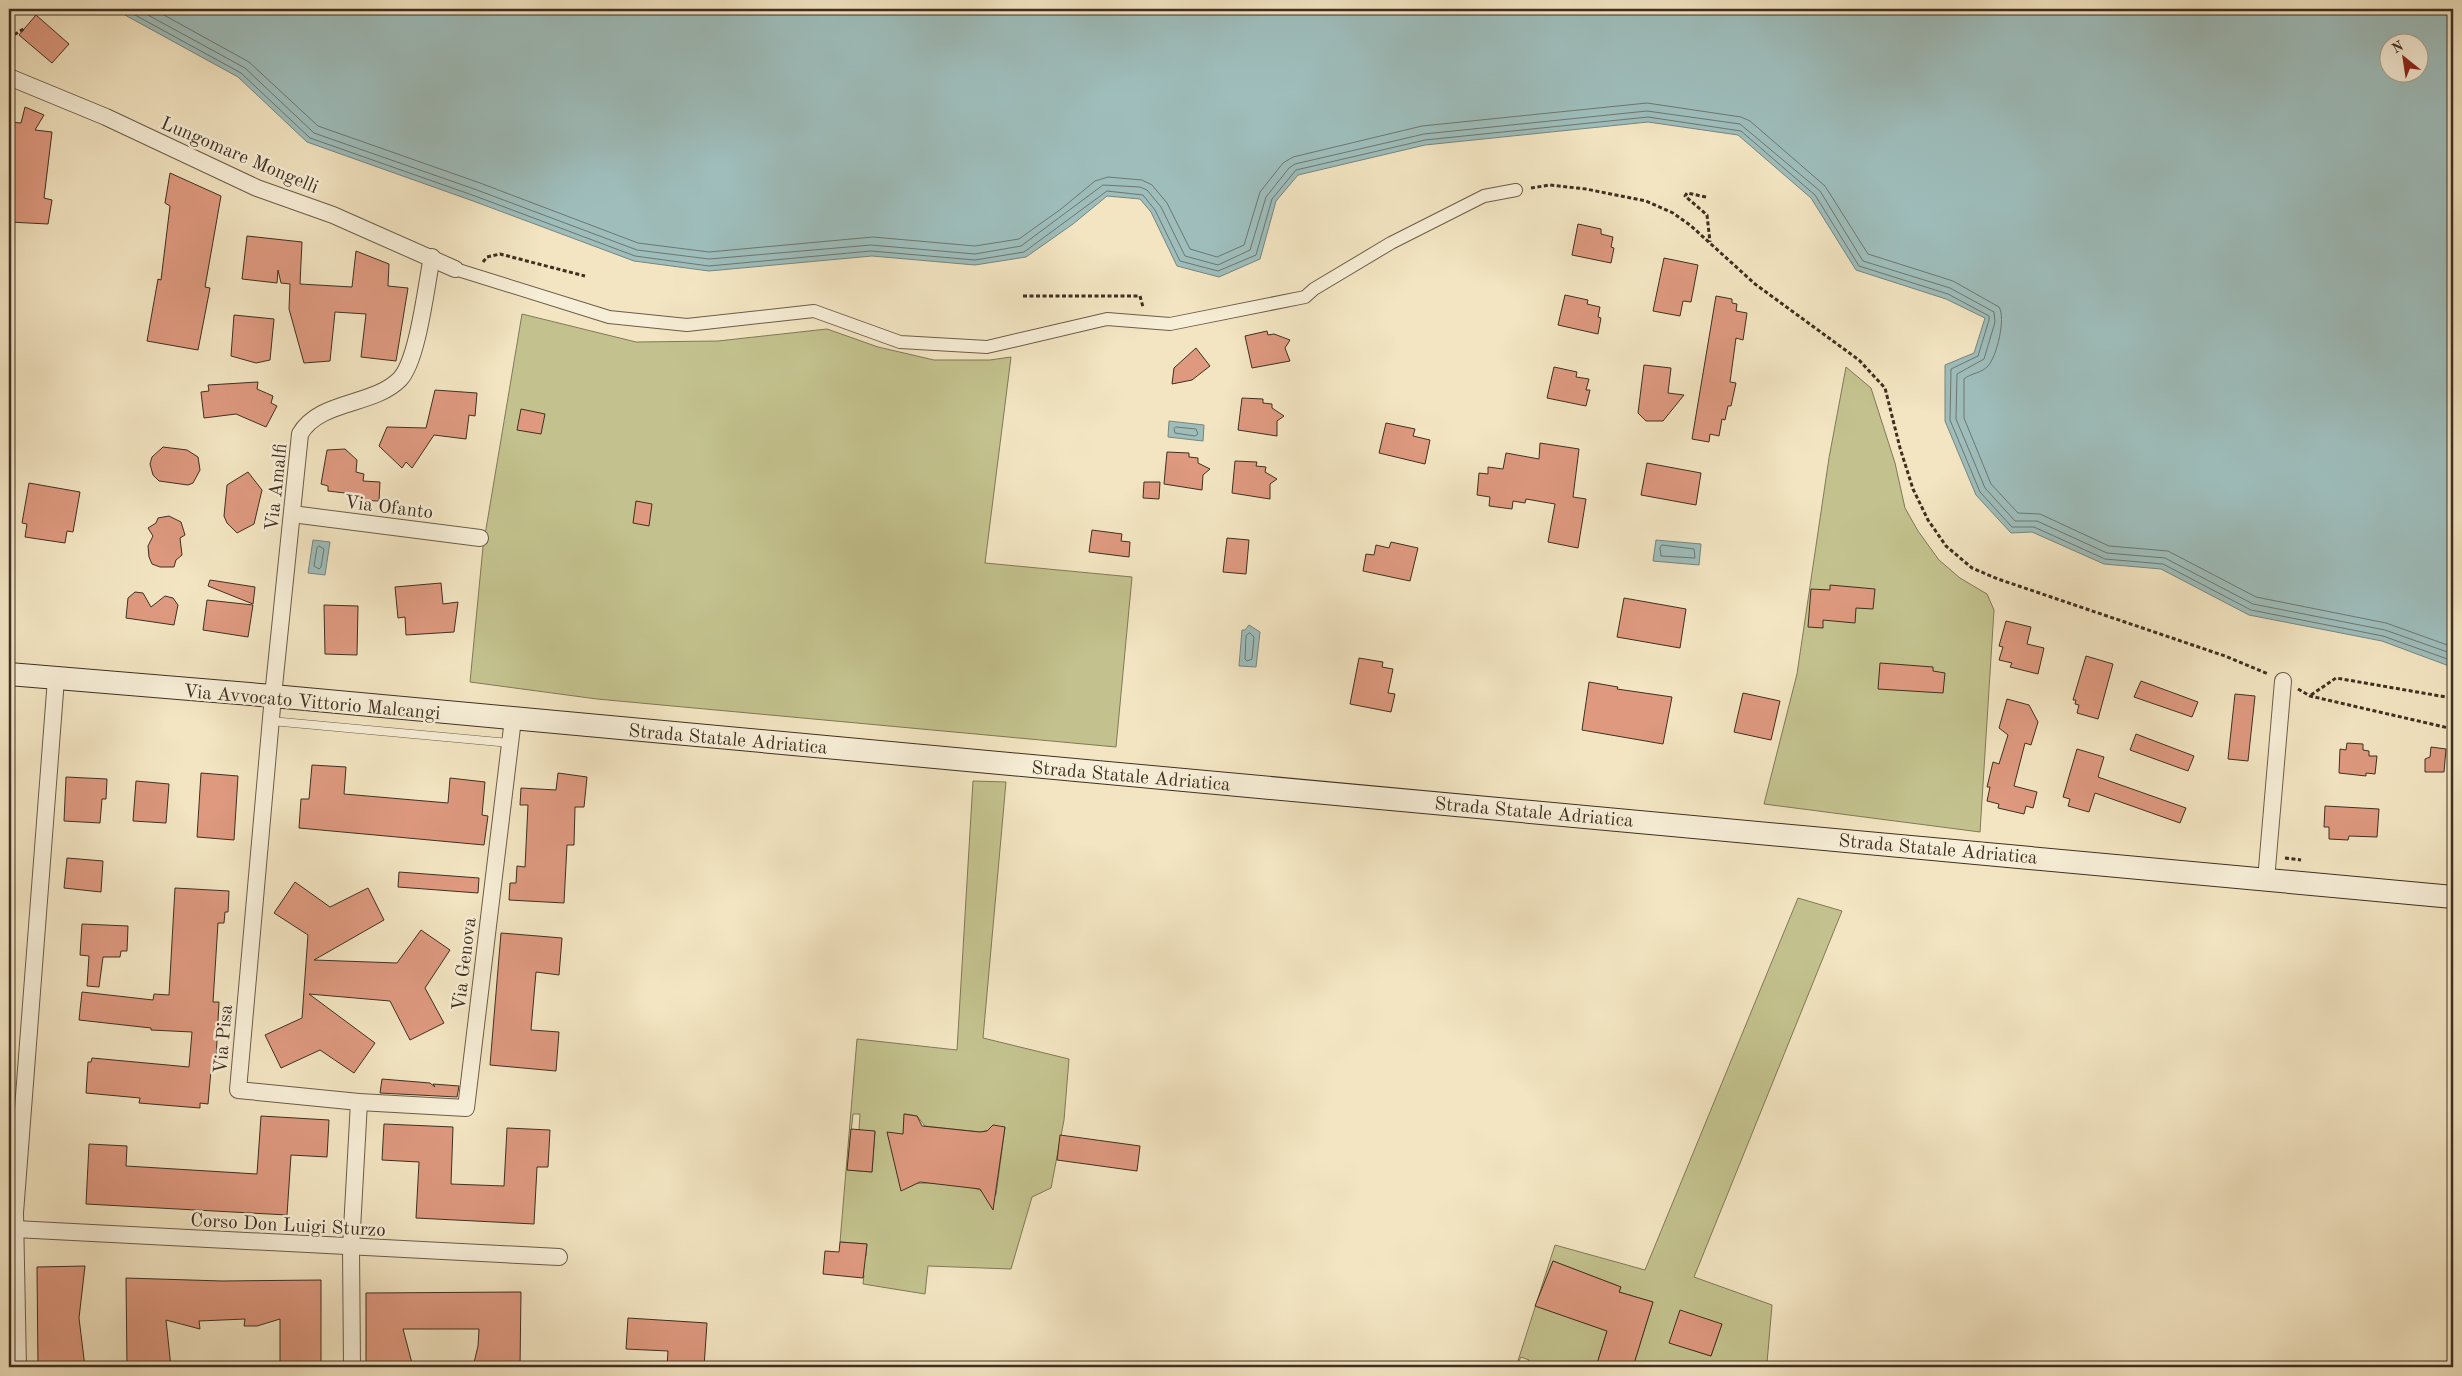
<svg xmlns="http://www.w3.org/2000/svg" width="2462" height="1376" font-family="'Old Standard TT',serif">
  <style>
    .green { fill: #c3c28e; stroke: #817857; fill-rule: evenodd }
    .water { fill: #9ebdbb; stroke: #78847d; fill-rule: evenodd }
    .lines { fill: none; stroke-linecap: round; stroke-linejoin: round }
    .shore { stroke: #6e766e; stroke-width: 1 }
    .building { fill: #de997f; stroke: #3f2f20 }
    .service-casing { stroke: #6c5c48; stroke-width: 9 }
    .pedestrian-casing { stroke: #6c5c48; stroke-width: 14 }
    .minor-casing { stroke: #6c5c48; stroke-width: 18 }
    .secondary-casing { stroke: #3f2f20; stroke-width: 24 }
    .path { stroke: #3f2f20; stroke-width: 3; stroke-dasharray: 4 2.5; stroke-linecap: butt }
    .service { stroke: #f7eed7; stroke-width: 8 }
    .pedestrian { stroke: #f7eed7; stroke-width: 12 }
    .minor { stroke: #f7eed7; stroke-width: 16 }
    .secondary { stroke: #f7eed7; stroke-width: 22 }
    .labels { text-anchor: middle; stroke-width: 5; stroke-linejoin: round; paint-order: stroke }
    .street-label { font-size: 19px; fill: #3f2f20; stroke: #f7eed7 }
  </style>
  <rect width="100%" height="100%" fill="#f3e5c2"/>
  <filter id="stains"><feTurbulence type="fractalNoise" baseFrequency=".004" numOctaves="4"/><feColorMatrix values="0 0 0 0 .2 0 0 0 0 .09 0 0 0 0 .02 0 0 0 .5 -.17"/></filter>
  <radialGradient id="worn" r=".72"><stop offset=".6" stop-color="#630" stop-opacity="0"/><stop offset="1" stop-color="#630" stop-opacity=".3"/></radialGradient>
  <!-- green -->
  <g class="green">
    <polygon points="522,314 636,342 718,341 827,329 878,347 934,360 990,360 1011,357 985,563 1132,577 1116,747 597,699 470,682 483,547"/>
    <polygon points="1846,367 1871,388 1895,463 1905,508 1918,531 1939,560 1960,578 1987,594 1994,610 1980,832 1764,804 1797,674 1829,458"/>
    <path d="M973,781L1006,782L983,1038L1069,1059L1064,1120L1051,1188L1032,1197L1011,1269L928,1266L925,1294L863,1284L864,1275L856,1274L858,1256H866L867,1244L840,1242L857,1039L957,1050ZM853,1114H860L859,1130L875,1132L872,1172L847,1170ZM905,1114L917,1116L925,1126L980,1132L1005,1127L996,1195L992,1198C984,1197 984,1191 977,1189C955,1182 922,1181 900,1186Z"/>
    <path d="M1798,898L1842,911L1694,1277L1772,1305L1767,1363L1775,1367H1633L1653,1302L1619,1292L1621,1287L1553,1261L1536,1306L1607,1331L1596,1367H1527L1529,1360L1521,1357L1516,1367L1555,1245L1645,1270ZM1722,1324L1711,1356L1670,1343Z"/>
  </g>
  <!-- water -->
  <g class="water">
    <path d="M114,9H2453V665L2449,666L2382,641L2249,615L2161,569L2104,564L2032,532L2011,533L1976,495L1945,421V365L1974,353L1985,318L1946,299L1856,270L1811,198L1738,135L1648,122L1425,145L1298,175L1276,201L1260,259L1219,277L1177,266L1151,212L1140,199L1107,196L1073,224L1026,257L975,265L872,256L709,271L634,261L473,201L307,142L238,77ZM2390,42H2420V72H2390Z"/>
    <polygon points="1169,421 1204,425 1203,441 1168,437"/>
    <polygon points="313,540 330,542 325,575 308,573"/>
    <polygon points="1656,540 1701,544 1699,565 1653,561"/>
    <polygon points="1249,625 1260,632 1256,667 1239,666 1242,630 1245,630"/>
  </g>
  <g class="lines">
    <!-- shore -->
    <g class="shore">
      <polyline points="124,9 241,73 310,138 475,196 635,256 709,266 871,251 975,260 1024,252 1107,191 1143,195 1155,210 1180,261 1218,271 1256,255 1272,199 1296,170 1425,140 1648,117 1741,131 1815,195 1859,266 1948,294 1989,316 1989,320 1978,356 1951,369 1950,420 1980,492 2012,527 2034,527 2105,559 2163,564 2251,610 2383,636 2453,661"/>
      <polyline points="137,9 245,68 314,133 477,190 637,250 709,259 871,245 975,254 1021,246 1103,185 1140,187 1147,190 1161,207 1185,256 1218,265 1250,250 1266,197 1289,168 1295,164 1424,134 1647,111 1740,124 1820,191 1863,261 1950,288 1994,312 1995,322 1984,359 1957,374 1956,419 1985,488 2015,521 2037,521 2107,553 2165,558 2253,604 2385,630 2453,654"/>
      <path d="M153,9L249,62L318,126L480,183L638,243L709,252L873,237L975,246L1019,239L1061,209L1095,181L1108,177L1142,180L1152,185L1167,203L1190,249L1217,257L1244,245L1260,192L1283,163L1293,157L1422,126L1647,103L1741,117L1750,121L1825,186L1868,254L1953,281L1999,307C2006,318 1997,356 1988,366C1982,373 1971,373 1964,379V418L1991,484L2018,513L2040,514L2109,546L2168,551L2256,597L2386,623L2453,647"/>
      <polygon points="1176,427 1196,429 1198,434 1195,436 1175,433 1174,429"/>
      <polygon points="1662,545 1694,549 1695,558 1661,556 1660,548"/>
      <polygon points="319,546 324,549 321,567 319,569 314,566 317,548"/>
      <polygon points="1250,633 1254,637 1252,659 1247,661 1245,659 1246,636"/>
    </g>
  </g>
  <!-- building -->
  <g class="building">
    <polygon points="36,15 69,44 52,63 19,35"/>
    <polygon points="25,107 44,115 35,130 52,132 44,198 52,200 48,224 9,222 9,122 21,123"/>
    <polygon points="170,173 221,196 205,287 210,288 198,350 147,341 158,279 161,280 170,206 165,203"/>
    <polygon points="1578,224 1601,229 1601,234 1613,237 1611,247 1614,248 1611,263 1572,255"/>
    <polygon points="247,236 302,242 300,284 352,287 356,251 389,264 388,286 408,288 396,361 361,357 366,314 335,312 330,361 304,363 289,309 290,284 281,283 278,270 277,283 242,279"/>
    <polygon points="1664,258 1698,265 1691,302 1683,301 1680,316 1653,311"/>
    <polygon points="1565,295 1588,300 1587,304 1600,307 1598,317 1601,318 1598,334 1558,325"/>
    <polygon points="1716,296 1732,299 1732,303 1737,304 1736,311 1747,313 1743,340 1736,338 1730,382 1736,383 1731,406 1728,406 1725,420 1722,419 1719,436 1710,434 1709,442 1692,439"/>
    <polygon points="234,315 274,319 270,360 256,363 231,356"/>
    <polygon points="1267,331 1268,335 1274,334 1290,340 1285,348 1290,361 1252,368 1245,336"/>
    <polygon points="1196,348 1210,366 1192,380 1172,384 1174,368"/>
    <polygon points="1644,365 1671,368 1668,393 1684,395 1663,421 1646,421 1638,413"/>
    <polygon points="1554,367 1577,372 1576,377 1589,379 1586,390 1590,390 1586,406 1547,398"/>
    <polygon points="258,382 257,389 273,396 271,403 277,406 266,427 236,414 204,418 201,392 209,391 208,385"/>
    <polygon points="435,390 477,393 475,416 469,415 466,439 434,435 412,468 406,462 402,468 379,446 387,427 426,428"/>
    <polygon points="1242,398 1263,399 1263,403 1272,404 1272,408 1284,416 1277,421 1277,436 1238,430"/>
    <polygon points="521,409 545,414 541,434 517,430"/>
    <polygon points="1386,423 1415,429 1413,436 1430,440 1425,464 1379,453"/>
    <polygon points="1540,443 1579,449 1573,497 1586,499 1578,548 1548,542 1555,504 1526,499 1525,503 1513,501 1512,509 1489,506 1490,497 1477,495 1479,473 1488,474 1488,467 1503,469 1506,453 1539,459"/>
    <polygon points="163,447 187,450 198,457 200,470 193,483 188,485 159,481 153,475 150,464 152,457"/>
    <polygon points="345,449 357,460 356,472 364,474 363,481 380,482 379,501 351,500 353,494 328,491 328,486 321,484 327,450"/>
    <polygon points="1167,452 1189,453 1189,457 1198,458 1198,463 1210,469 1203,475 1202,490 1164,484"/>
    <polygon points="1235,461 1257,462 1256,466 1266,467 1265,472 1277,479 1270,484 1270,499 1232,493"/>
    <polygon points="1647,463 1701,473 1696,505 1641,495"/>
    <polygon points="248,472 262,490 254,524 237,533 227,523 224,516 227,485"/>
    <polygon points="1144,482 1160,482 1159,499 1143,498"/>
    <polygon points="29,483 80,492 73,532 67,531 65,543 25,537 27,524 22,523"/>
    <polygon points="636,501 652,504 649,526 633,523"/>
    <polygon points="169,516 181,522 185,535 180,538 182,555 176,560 174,567 160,567 152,564 149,557 148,546 153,536 148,528 156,523 158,518"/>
    <polygon points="1092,530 1122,534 1121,541 1130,542 1129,557 1089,552"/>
    <polygon points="1227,538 1249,540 1246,574 1223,572"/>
    <polygon points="1391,542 1418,548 1410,581 1363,571 1366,554 1374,555 1376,545 1389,548"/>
    <polygon points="210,580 255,587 253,604 208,586"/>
    <polygon points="441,583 443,604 458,602 454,632 406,635 405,617 398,618 395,587"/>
    <polygon points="1830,585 1875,589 1873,609 1856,608 1855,623 1823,620 1823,628 1808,627 1811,589 1830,590"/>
    <polygon points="135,592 143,593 151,607 165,596 173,598 178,605 174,625 126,618 128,598"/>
    <polygon points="1624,598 1686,609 1680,648 1617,637"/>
    <polygon points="207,600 253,605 248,637 203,630"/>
    <polygon points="324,605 358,606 357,655 325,654"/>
    <polygon points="2006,621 2031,627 2027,644 2044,648 2038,674 2010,667 2012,663 1999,660 2003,647 1999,646"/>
    <polygon points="2086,656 2113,664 2098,719 2077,713 2079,705 2075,704 2076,700 2073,700"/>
    <polygon points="1359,658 1383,662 1382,667 1393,669 1388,693 1395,694 1391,712 1350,704"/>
    <polygon points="1880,663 1933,667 1933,671 1945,673 1943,693 1878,689"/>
    <polygon points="2141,681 2198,702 2192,717 2134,697"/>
    <polygon points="1589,682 1618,687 1617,689 1672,697 1663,744 1582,730"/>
    <polygon points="1743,693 1780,701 1771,740 1734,732"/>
    <polygon points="2235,694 2255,696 2248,761 2228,759"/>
    <polygon points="2007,699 2029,705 2038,722 2031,745 2025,743 2014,786 2037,792 2033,808 2026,806 2024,814 1998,808 1999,804 1987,801 1990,787 1987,787 1993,762 1999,764 2008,735 1999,728"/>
    <polygon points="2136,734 2194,756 2188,771 2130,750"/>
    <polygon points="2347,743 2363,744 2363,750 2369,751 2369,756 2377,756 2375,774 2366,773 2366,776 2339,773 2340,749 2346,750"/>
    <polygon points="2431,747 2446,749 2444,772 2425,772 2425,759 2430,757"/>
    <polygon points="2077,749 2104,757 2098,777 2186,808 2180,823 2095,793 2089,812 2068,806 2070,799 2063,797"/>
    <polygon points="312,765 346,767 344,794 448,803 450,778 485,782 482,815 488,816 484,845 299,828 301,799 309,799"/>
    <polygon points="201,773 238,776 234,840 197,837"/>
    <polygon points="558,773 587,777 584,807 575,807 574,845 567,845 564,903 509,900 510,883 516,883 517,866 525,867 528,805 520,805 521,788 556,790"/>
    <polygon points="66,777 107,779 106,799 102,799 100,823 64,821"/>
    <polygon points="136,781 169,784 166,823 133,821"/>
    <polygon points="2325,806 2379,809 2377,837 2349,836 2348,840 2329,839 2329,827 2324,827"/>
    <polygon points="67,858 103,861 101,892 64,888"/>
    <polygon points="399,872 479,878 478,893 398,887"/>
    <polygon points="295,882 330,907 368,888 384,920 314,960 397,963 421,930 450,950 425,988 444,1023 410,1040 390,1001 309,994 375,1043 354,1073 320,1050 281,1068 265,1035 302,1018 308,935 274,913"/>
    <polygon points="175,888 229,891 228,912 225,912 224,923 218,923 213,1002 219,1002 216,1059 212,1059 208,1104 200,1103 200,1108 163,1105 139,1103 140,1098 86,1093 88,1062 91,1062 92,1058 189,1067 192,1032 151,1030 151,1028 79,1020 82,992 153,1000 154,994 169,995"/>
    <polygon points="82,924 128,926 127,951 121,951 120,957 103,957 99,987 87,986 89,956 80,955"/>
    <polygon points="501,933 562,938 559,975 536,972 531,1030 559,1032 556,1071 490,1065"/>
    <polygon points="382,1079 430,1083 435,1087 433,1084 459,1086 457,1097 380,1093"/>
    <polygon points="904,1114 917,1116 922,1126 980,1132 987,1131 993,1125 1005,1127 993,1210 980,1189 920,1182 901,1191 887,1132 903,1134"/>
    <polygon points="261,1116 329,1120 327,1157 291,1155 287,1215 86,1204 89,1144 127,1146 126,1166 257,1174"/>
    <polygon points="384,1124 453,1127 451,1184 504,1186 507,1128 550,1130 548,1167 537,1167 534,1224 416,1218 419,1162 382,1160"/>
    <polygon points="851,1129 875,1131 872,1172 847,1170"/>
    <polygon points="1060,1135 1140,1146 1137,1171 1057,1160"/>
    <polygon points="840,1242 867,1244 863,1278 823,1274 825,1251 839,1252"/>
    <polygon points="1553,1261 1621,1287 1619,1292 1653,1302 1633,1367 1596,1367 1607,1331 1535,1306"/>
    <polygon points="85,1266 79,1318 85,1367 38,1367 37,1267"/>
    <polygon points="126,1278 222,1281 321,1280 321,1367 280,1367 280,1319 257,1326 244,1326 245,1319 199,1321 200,1329 166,1320 171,1367 127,1367"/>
    <polygon points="521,1292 520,1367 473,1367 478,1346 479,1329 403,1329 413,1367 366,1367 366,1293"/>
    <polygon points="1680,1310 1722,1324 1711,1356 1669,1343"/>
    <polygon points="628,1318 707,1323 704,1367 667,1367 668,1351 626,1349"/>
  </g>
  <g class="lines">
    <defs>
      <polyline id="service" points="271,721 510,743"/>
      <polyline id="pedestrian" points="455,269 609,317 687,325 814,311 900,342 987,347 1107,319 1170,324 1305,297 1314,289 1391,243 1484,196 1516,190"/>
      <g id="minor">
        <polyline points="9,77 106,117 257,188 333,215 455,269"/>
        <path d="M432,257C426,286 418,360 400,379C374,406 319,400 300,434L273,696L238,1090L359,1102L466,1108L513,719"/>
        <polyline points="292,514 480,538"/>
        <polyline points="2266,880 2283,681"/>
        <polyline points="15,1229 559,1257"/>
        <polyline points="18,1367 15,1213 56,679"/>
        <polyline points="352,1367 351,1247 359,1102"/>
      </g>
      <polyline id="secondary" points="9,674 273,696 2453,897"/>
    </defs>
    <!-- service casing -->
    <use href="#service" class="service-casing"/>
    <!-- pedestrian casing -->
    <use href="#pedestrian" class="pedestrian-casing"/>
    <!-- minor casing -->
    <use href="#minor" class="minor-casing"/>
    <!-- secondary casing -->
    <use href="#secondary" class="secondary-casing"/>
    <!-- path -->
    <g class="path">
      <polyline points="9,38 25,28"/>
      <polyline points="1531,188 1550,185 1586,189 1646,201 1673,213 1690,225 1755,284 1859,360 1885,388 1900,448 1913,489 1928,520 1946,546 1972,568 1998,579 2225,656 2268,674"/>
      <polyline points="1706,197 1687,193 1685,196 1707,215 1710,242"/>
      <polyline points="483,262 487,257 500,254 585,276"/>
      <polyline points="1023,296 1140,296 1143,307"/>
      <polyline points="2298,689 2310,696 2453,729"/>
      <polyline points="2311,695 2336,678 2446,697"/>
      <polyline points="2285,858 2301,860"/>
    </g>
    <!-- service -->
    <use href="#service" class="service"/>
    <!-- pedestrian -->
    <use href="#pedestrian" class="pedestrian"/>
    <!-- minor -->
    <use href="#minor" class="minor"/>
    <!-- secondary -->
    <use href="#secondary" class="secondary"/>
  </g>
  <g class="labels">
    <!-- street labels -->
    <g class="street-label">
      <text transform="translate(240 154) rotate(23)" y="7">Lungomare Mongelli</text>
      <text transform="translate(275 487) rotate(-84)" y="7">Via Amalfi</text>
      <text transform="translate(389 506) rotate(7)" y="7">Via Ofanto</text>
      <text transform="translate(312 701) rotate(5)" y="7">Via Avvocato Vittorio Malcangi</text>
      <text transform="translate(728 738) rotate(5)" y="7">Strada Statale Adriatica</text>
      <text transform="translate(1131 775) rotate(5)" y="7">Strada Statale Adriatica</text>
      <text transform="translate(1534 811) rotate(5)" y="7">Strada Statale Adriatica</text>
      <text transform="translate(1938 848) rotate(5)" y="7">Strada Statale Adriatica</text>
      <text transform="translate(463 964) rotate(-83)" y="7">Via Genova</text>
      <text transform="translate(222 1039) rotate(-85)" y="7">Via Pisa</text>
      <text transform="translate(288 1224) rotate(3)" y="7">Corso Don Luigi Sturzo</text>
    </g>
  </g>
  <!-- margin -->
  <rect width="2462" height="1376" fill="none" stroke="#f3e5c2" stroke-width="30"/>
  <rect x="10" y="10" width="2442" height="1356" fill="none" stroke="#3f2f20" stroke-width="2.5"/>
  <rect x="15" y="15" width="2432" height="1346" fill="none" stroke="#3f2f20"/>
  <!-- north arrow -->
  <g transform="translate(2404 58) rotate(330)"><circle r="24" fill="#f7eed7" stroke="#ada28e"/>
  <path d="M0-4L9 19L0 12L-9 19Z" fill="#8f2418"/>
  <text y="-8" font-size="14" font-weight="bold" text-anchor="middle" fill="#3f2f20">N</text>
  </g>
  <rect width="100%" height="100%" filter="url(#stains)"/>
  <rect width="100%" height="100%" fill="url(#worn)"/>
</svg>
